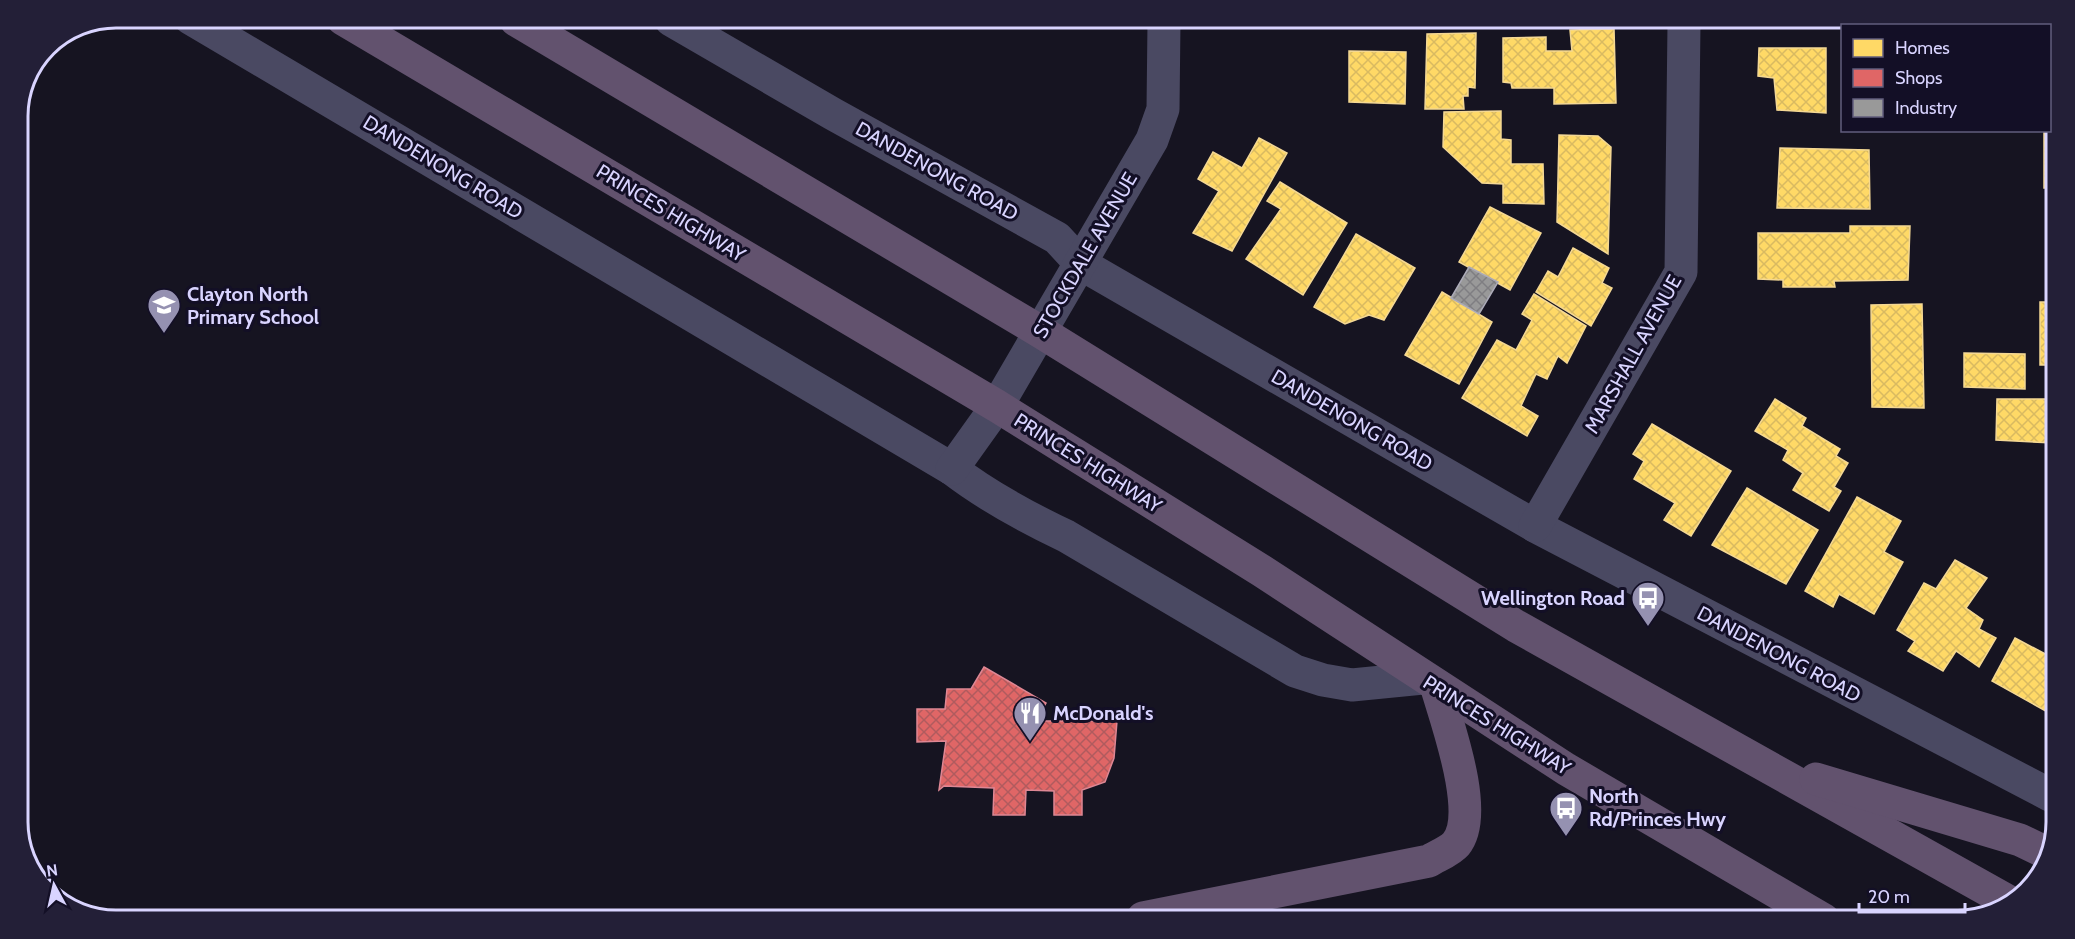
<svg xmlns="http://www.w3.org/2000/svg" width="2075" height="939" font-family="Cabin,sans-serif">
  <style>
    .homes { fill: url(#homes-cross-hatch); stroke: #f4d894; stroke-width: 1.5 }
    .shops { fill: url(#shops-cross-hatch); stroke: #de8794; stroke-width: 1.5 }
    .industry { fill: url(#industry-cross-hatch); stroke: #acabb8; stroke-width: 1.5 }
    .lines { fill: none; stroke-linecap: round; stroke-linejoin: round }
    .minor { stroke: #4a4962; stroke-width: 33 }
    .trunk { stroke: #62526e; stroke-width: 33 }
    .labels { text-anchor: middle; stroke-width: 6; stroke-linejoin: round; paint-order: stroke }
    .street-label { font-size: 20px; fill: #d9d4ff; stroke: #130f26 }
    .poi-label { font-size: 20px; font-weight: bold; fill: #d9d4ff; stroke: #130f26; text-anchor: start }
    .rim { fill: none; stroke: #d9d4ff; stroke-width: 3 }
  </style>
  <defs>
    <pattern id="homes-cross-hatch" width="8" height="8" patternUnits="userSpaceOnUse" patternTransform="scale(1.5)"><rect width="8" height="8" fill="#ffd966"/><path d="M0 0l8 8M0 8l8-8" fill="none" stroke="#d9ba61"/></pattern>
    <pattern id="shops-cross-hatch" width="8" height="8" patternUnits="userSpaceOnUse" patternTransform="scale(1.5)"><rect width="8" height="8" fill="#e06666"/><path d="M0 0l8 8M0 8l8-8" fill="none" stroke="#b05b5e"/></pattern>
    <pattern id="industry-cross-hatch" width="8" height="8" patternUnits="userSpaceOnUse" patternTransform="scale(1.5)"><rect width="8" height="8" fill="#999"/><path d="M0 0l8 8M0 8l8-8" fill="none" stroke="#7f7e82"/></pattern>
  </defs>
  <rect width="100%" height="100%" fill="#161421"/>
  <!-- homes -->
  <g class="homes">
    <rect x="1342" y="23" width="64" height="2"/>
    <polygon points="1614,29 1616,103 1554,104 1554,88 1512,88 1511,83 1503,82 1503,38 1546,37 1546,51 1572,51 1570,30"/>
    <polygon points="1476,33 1475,88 1468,87 1468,96 1463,96 1464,109 1425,109 1427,34"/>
    <polygon points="1759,48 1826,48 1826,113 1777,110 1774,78 1758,76"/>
    <polygon points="1349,51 1406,52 1405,104 1349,102"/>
    <polygon points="2050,101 2053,101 2057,111 2056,188 2044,188 2044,130 2050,130"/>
    <polygon points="1501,111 1501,139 1511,140 1511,164 1543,164 1544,204 1503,203 1503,184 1482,183 1443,147 1444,112"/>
    <polygon points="1559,135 1598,136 1611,147 1608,254 1557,222"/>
    <polygon points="1259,138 1287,153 1232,251 1193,233 1219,191 1198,179 1213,152 1242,168"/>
    <polygon points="1780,148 1869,150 1870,209 1777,208"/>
    <polygon points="1280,182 1347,223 1303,295 1246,259 1281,209 1267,201"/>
    <polygon points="1490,207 1541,233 1510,290 1459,262"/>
    <polygon points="1850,226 1910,226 1908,280 1834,281 1835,287 1783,287 1783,280 1758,279 1758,233 1850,233"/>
    <polygon points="1356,234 1415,268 1384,320 1369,315 1345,324 1314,307"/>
    <polygon points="1573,248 1609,268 1602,283 1612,288 1591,326 1536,292 1548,271 1558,277"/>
    <polygon points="1442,292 1492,322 1459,384 1405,355"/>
    <polygon points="1534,294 1586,326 1567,363 1558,356 1547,379 1536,374 1521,406 1538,416 1527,436 1462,398 1497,340 1516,350 1532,320 1522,314"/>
    <polygon points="2040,302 2055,302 2054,365 2040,365"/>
    <polygon points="1922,304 1924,408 1872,407 1871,305"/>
    <polygon points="1964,353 2025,354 2025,389 1964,387"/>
    <polygon points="1775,399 1806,418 1802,426 1840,449 1836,456 1848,463 1834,487 1841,491 1829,511 1793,490 1803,473 1783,460 1788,450 1755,431"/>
    <polygon points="1997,399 2054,399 2053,443 1996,440"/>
    <polygon points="1652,424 1731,471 1691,536 1664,520 1675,503 1634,479 1644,461 1633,454"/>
    <polygon points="1747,488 1818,530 1786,584 1712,545"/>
    <polygon points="1857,497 1901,521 1884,552 1903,562 1874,614 1839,594 1833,607 1805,591"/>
    <polygon points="1955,560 1987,578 1966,608 1983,620 1979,629 1996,638 1979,667 1956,651 1943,671 1908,651 1915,641 1897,630 1924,583 1936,589"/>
    <polygon points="2015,638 2051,657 2051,714 1992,681"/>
  </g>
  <!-- shops -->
  <polygon class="shops" points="984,667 1046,703 1036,721 1117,721 1114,758 1105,782 1082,790 1082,815 1054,815 1054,791 1026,790 1025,815 993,815 994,788 944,786 939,790 946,741 917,742 917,709 945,709 947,689 971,689"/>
  <!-- industry -->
  <polygon class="industry" points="1469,267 1498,282 1479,314 1451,298"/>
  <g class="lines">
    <!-- minor -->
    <g class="minor">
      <path d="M190,18L952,469C987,496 1026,517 1066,536L1295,671L1323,680L1352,685L1423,678"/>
      <polyline points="671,20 833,114 1057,238 1081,264 1535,526 2050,795"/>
      <polyline points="952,469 997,406 1152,140 1163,109 1164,22"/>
      <polyline points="1535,526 1681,272 1684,24"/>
    </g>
    <!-- trunk -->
    <g class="trunk">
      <polyline points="343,19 997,406 1262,571 1566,769 1824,920"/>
      <polyline points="516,20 1041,332 1516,626 2013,904"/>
      <polyline points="1816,779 2020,840 2049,854"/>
      <path d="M1143,918L1429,861C1437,856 1450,851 1456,844C1481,814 1446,720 1436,685"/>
    </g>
  </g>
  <!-- icons -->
  <defs>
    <symbol id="school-pin" viewBox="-11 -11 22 30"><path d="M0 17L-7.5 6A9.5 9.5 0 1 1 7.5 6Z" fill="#9591b1" stroke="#130f26"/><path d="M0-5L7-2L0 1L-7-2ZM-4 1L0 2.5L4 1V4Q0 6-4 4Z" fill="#fff"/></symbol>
    <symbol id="bus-pin" viewBox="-11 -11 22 30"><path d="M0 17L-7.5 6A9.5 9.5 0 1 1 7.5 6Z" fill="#9591b1" stroke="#130f26"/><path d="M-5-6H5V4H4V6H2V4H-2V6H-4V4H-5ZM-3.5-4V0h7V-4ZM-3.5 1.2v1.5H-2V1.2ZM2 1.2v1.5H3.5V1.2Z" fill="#fff"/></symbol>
    <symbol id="restaurant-pin" viewBox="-11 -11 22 30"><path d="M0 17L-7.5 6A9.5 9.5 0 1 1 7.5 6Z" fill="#9591b1" stroke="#130f26"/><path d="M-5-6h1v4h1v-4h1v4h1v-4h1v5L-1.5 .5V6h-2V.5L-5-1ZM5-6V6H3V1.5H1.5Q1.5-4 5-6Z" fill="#fff"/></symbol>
  </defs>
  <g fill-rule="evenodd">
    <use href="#school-pin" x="145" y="286" width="38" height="52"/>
    <use href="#bus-pin" x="1629" y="579" width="38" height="52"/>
    <use href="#restaurant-pin" x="1011" y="694" width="38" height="52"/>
    <use href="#bus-pin" x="1547" y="789" width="38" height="52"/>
  </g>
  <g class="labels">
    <!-- street labels -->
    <g class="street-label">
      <text transform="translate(443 167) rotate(31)" y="7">DANDENONG ROAD</text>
      <text transform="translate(937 171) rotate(29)" y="7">DANDENONG ROAD</text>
      <text transform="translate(671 213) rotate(31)" y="7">PRINCES HIGHWAY</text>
      <text transform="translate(1085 255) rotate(-60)" y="7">STOCKDALE AVENUE</text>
      <text transform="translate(1633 354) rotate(-61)" y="7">MARSHALL AVENUE</text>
      <text transform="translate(1352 420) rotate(30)" y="7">DANDENONG ROAD</text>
      <text transform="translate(1088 463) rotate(32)" y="7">PRINCES HIGHWAY</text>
      <text transform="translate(1779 654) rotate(28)" y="7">DANDENONG ROAD</text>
      <text transform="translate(1497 725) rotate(32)" y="7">PRINCES HIGHWAY</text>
    </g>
    <!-- poi labels -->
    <g class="poi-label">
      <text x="187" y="301">Clayton North<tspan x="187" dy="23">Primary School</tspan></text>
      <text x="1625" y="605" text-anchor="end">Wellington Road</text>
      <text x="1053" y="720">McDonald's</text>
      <text x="1589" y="803">North<tspan x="1589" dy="23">Rd/Princes Hwy</tspan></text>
    </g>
  </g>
  <!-- crop -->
  <path d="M0 0H2075V939H0ZM116 28H1958A88 88 0 0 1 2046 116V822A88 88 0 0 1 1958 910H116A88 88 0 0 1 28 822V116A88 88 0 0 1 116 28Z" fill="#231f37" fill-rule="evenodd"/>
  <path class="rim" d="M116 28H1958A88 88 0 0 1 2046 116V822A88 88 0 0 1 1958 910H116A88 88 0 0 1 28 822V116A88 88 0 0 1 116 28Z"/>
  <!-- legend -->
  <rect x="1841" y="24" width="210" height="108" fill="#130f26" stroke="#625e7d" stroke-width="1.5"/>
  <rect x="1853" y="39" width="30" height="18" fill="#ffd966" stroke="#625e7d" stroke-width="1.5"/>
  <text x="1895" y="54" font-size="18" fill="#d9d4ff">Homes</text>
  <rect x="1853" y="69" width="30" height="18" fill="#e06666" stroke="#625e7d" stroke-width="1.5"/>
  <text x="1895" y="84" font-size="18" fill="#d9d4ff">Shops</text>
  <rect x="1853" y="99" width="30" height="18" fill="#999999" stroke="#625e7d" stroke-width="1.5"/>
  <text x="1895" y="114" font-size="18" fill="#d9d4ff">Industry</text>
  <!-- north arrow -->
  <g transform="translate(54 885) rotate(352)" stroke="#130f26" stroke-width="4.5" paint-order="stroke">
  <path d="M0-4.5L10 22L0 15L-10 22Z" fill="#d9d4ff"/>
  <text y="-9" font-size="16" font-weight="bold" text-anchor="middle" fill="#d9d4ff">N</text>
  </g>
  <!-- scale -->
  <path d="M1859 903v9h106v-9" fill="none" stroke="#d9d4ff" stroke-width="3"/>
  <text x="1868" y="903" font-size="18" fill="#d9d4ff" stroke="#130f26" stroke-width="4.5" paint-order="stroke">20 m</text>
</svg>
